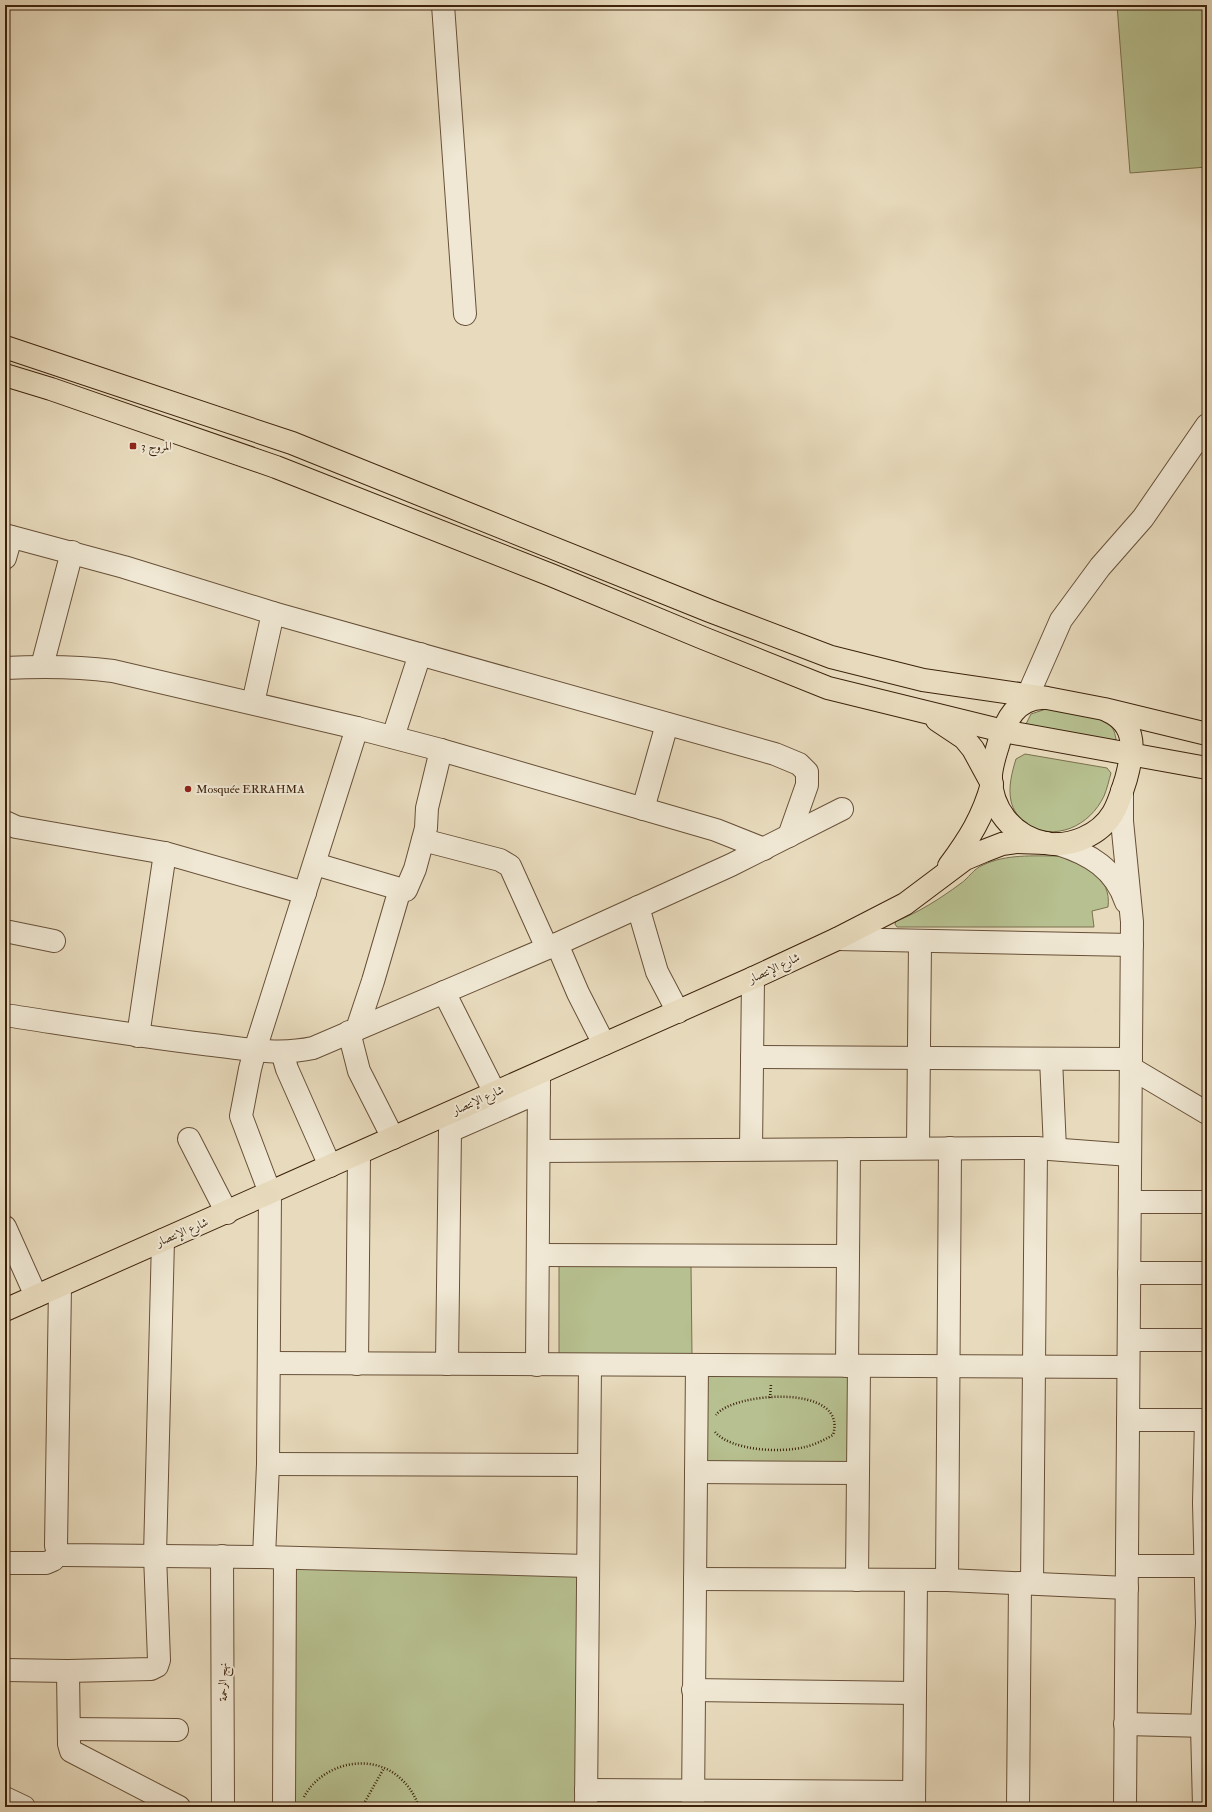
<svg xmlns="http://www.w3.org/2000/svg" width="1212" height="1812" font-family="'IM FELL Double Pica',Amiri,serif">
  <style>
    .green { fill: #b7c090; stroke: #7a714e }
    .lines { fill: none; stroke-linecap: round; stroke-linejoin: round }
    .minor-casing { stroke: #685038; stroke-width: 24 }
    .major-casing { stroke: #3d220c; stroke-width: 24 }
    .path { stroke: #3d220c; stroke-width: 2.5; stroke-dasharray: 1 2; stroke-linecap: butt }
    .minor { stroke: #f0e8d4; stroke-width: 22 }
    .major { stroke: #e8dbbd; stroke-width: 22 }
    .poi-dot { fill: #8f2418; stroke: #f0e8d4; stroke-width: 1.5 }
    .labels { text-anchor: middle; stroke-width: 4; stroke-linejoin: round; paint-order: stroke }
    .poi-label { font-size: 12px; fill: #3d220c; stroke: #f0e8d4; text-anchor: start }
    .street-label { font-size: 12px; fill: #3d220c; stroke: #f0e8d4 }
  </style>
  <rect width="100%" height="100%" fill="#e8dbbd"/>
  <filter id="stains"><feTurbulence type="fractalNoise" baseFrequency=".005" numOctaves="4"/><feColorMatrix values="0 0 0 0 .2 0 0 0 0 .09 0 0 0 0 .02 0 0 0 .5 -.17"/></filter>
  <radialGradient id="worn" r=".72"><stop offset=".6" stop-color="#630" stop-opacity="0"/><stop offset="1" stop-color="#630" stop-opacity=".3"/></radialGradient>
  <!-- green -->
  <g class="green">
    <polygon points="1117,5 1207,5 1207,167 1130,173"/>
    <path d="M1046,709C1062,711 1099,712 1110,725C1114,729 1115,734 1116,739L1115,742L1026,724L1031,714Z"/>
    <path d="M1025,754L1107,768L1111,773C1109,780 1107,789 1104,796C1090,826 1054,843 1026,823C1018,817 1013,810 1011,801C1008,787 1012,772 1016,759Z"/>
    <path d="M1058,856C1084,860 1112,878 1108,907L1092,911L1094,927H897L895,924L896,921C918,913 941,898 960,884C969,878 973,869 983,865C1006,854 1033,856 1058,856Z"/>
    <polygon points="691,1264 692,1356 559,1357 559,1265"/>
    <polygon points="706,1374 854,1376 852,1466 704,1465"/>
    <polygon points="290,1564 579,1567 577,1807 291,1807"/>
  </g>
  <g class="lines">
    <defs>
      <g id="minor">
        <polyline points="443,5 465,314"/>
        <polyline points="5,535 124,567 273,613 775,754 799,764 807,772 807,785 789,836"/>
        <polyline points="5,558 11,537"/>
        <polyline points="42,666 72,552"/>
        <path d="M5,668C43,666 75,666 113,671L357,728L441,750L716,830L764,849"/>
        <polyline points="1028,695 1061,620 1100,567 1143,518 1207,425"/>
        <polyline points="253,703 273,613"/>
        <polyline points="393,737 420,654"/>
        <polyline points="1122,791 1122,821 1132,922 1125,1807"/>
        <polyline points="643,809 667,724"/>
        <polyline points="5,822 16,827 165,853"/>
        <polyline points="423,840 500,860 510,866 547,948"/>
        <path d="M1058,844C1090,854 1115,869 1126,902"/>
        <polyline points="315,864 400,889 406,890 415,869 426,828 427,808 441,750"/>
        <polyline points="638,907 657,972 678,1012"/>
        <polyline points="5,931 54,941"/>
        <polyline points="837,939 1132,945"/>
        <polyline points="557,944 578,993 604,1044"/>
        <polyline points="444,992 495,1093"/>
        <path d="M5,1015C71,1025 137,1036 204,1044C240,1048 277,1056 313,1048L557,944L731,865L842,809"/>
        <polyline points="357,1029 373,981 400,889"/>
        <polyline points="349,1032 359,1071 393,1138"/>
        <polyline points="138,1036 165,853 305,893"/>
        <polyline points="282,1052 287,1069 330,1166"/>
        <polyline points="752,1057 1131,1059"/>
        <polyline points="1051,1059 1055,1149"/>
        <polyline points="1131,1068 1207,1113"/>
        <polyline points="189,1139 227,1213"/>
        <polyline points="918,1148 920,942"/>
        <polyline points="751,1149 753,978"/>
        <polyline points="539,1151 1036,1148 1130,1155"/>
        <polyline points="1130,1202 1207,1202"/>
        <polyline points="5,1227 36,1296"/>
        <polyline points="538,1255 847,1256"/>
        <polyline points="1129,1273 1207,1273"/>
        <polyline points="60,1286 56,1546 59,1553 65,1555 264,1557 587,1566"/>
        <polyline points="1129,1340 1207,1340"/>
        <polyline points="269,1363 1128,1367"/>
        <polyline points="357,1364 359,1154"/>
        <polyline points="447,1364 450,1131 539,1092"/>
        <polyline points="537,1365 539,1080"/>
        <polyline points="847,1366 849,1149"/>
        <polyline points="1128,1420 1207,1420"/>
        <polyline points="268,1464 589,1465"/>
        <polyline points="696,1472 858,1473"/>
        <polyline points="222,1556 223,1807"/>
        <polyline points="264,1557 268,1464 270,1193 241,1116 250,1069 255,1050 357,728"/>
        <polyline points="5,1563 46,1563 53,1560 59,1553"/>
        <polyline points="1127,1566 1207,1566"/>
        <polyline points="695,1579 947,1580 1127,1588"/>
        <polyline points="857,1580 859,1366"/>
        <polyline points="947,1580 950,1148"/>
        <polyline points="1032,1583 1036,1148"/>
        <polyline points="5,1670 68,1671 151,1669 157,1666 159,1660 155,1555 163,1240"/>
        <polyline points="68,1671 69,1744 71,1751 179,1807"/>
        <polyline points="693,1690 914,1693"/>
        <polyline points="1125,1724 1207,1726"/>
        <polyline points="69,1729 177,1730"/>
        <polyline points="586,1790 914,1792"/>
        <polyline points="5,1798 24,1807"/>
        <polyline points="914,1806 916,1580"/>
        <polyline points="284,1807 285,1558"/>
        <polyline points="586,1807 590,1365"/>
        <polyline points="693,1807 697,1365"/>
        <polyline points="1018,1807 1020,1583"/>
        <polyline points="1204,1807 1202,1726 1207,1623 1204,1503 1206,1420"/>
      </g>
      <g id="major">
        <polyline points="5,347 292,443 710,611 831,657 923,680 1047,698 1104,709 1207,734"/>
        <polyline points="5,375 51,389 276,467 551,575 703,638 828,688 1003,731 1207,768"/>
        <path d="M1042,698C1016,699 1006,720 999,742C996,753 992,763 991,775C990,808 1012,836 1045,843C1070,848 1100,835 1113,813C1119,803 1122,791 1126,779C1133,753 1139,725 1108,711"/>
        <path d="M937,720L964,738L973,749L992,784C983,817 969,839 949,866"/>
        <polyline points="5,1310 753,978 837,939 905,904 965,859 984,851 1002,844 1016,842 1046,843"/>
      </g>
    </defs>
    <!-- minor casing -->
    <use href="#minor" class="minor-casing"/>
    <!-- major casing -->
    <use href="#major" class="major-casing"/>
    <!-- path -->
    <g class="path">
      <polyline points="770,1398 771,1384"/>
      <path d="M715,1432C732,1451 781,1453 805,1447C814,1445 824,1440 833,1435C849,1383 733,1392 716,1415"/>
      <path d="M304,1797C322,1763 372,1751 401,1779C410,1787 415,1796 419,1807"/>
      <polyline points="362,1807 384,1768"/>
    </g>
    <!-- minor -->
    <use href="#minor" class="minor"/>
    <!-- major -->
    <use href="#major" class="major"/>
  </g>
  <!-- markers -->
  <g class="poi-dot">
    <rect x="129" y="442" width="8" height="8" rx="2"/>
    <circle cx="188" cy="789" r="4"/>
  </g>
  <g class="labels">
    <!-- poi labels -->
    <g class="poi-label">
      <text x="141" y="450">المروج 3</text>
      <text x="196" y="793">Mosquée ERRAHMA</text>
    </g>
    <!-- street labels -->
    <g class="street-label">
      <text transform="translate(774 968) rotate(-25)" y="4">شارع الإنتصار</text>
      <text transform="translate(478 1100) rotate(-24)" y="4">شارع الإنتصار</text>
      <text transform="translate(182 1232) rotate(-23)" y="4">شارع الإنتصار</text>
      <text transform="translate(223 1682) rotate(-90)" y="4">نهج الرحمة</text>
    </g>
  </g>
  <!-- margin -->
  <rect width="1212" height="1812" fill="none" stroke="#e8dbbd" stroke-width="20"/>
  <rect x="6" y="6" width="1200" height="1800" fill="none" stroke="#3d220c" stroke-width="2"/>
  <rect x="10" y="10" width="1192" height="1792" fill="none" stroke="#3d220c"/>
  <rect width="100%" height="100%" filter="url(#stains)"/>
  <rect width="100%" height="100%" fill="url(#worn)"/>
</svg>
